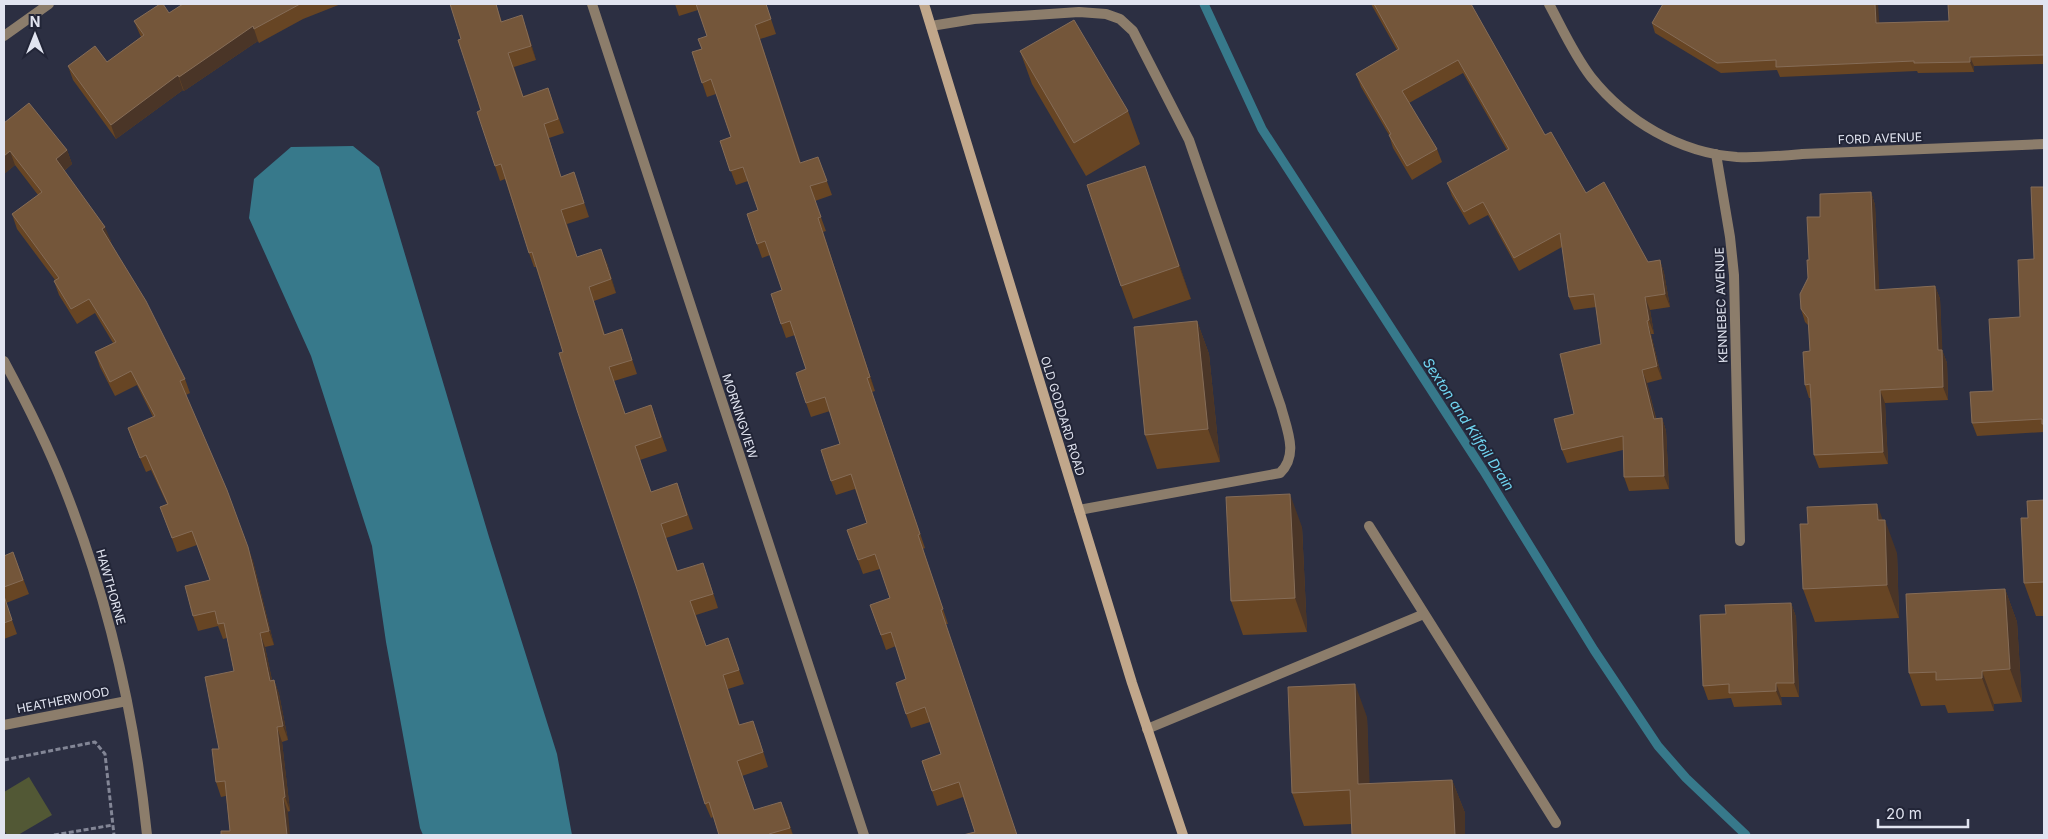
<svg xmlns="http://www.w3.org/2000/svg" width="2048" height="839" font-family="Inter,sans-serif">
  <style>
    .green { fill: #525835 }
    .water { fill: #37798b }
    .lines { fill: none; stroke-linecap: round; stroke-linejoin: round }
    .stream { stroke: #37798b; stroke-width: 9 }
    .path { stroke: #838696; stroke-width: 3; stroke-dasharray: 5 2.5; stroke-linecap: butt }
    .lane { stroke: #8c7d6b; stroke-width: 10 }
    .street { stroke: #8c7d6b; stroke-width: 10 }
    .secondary { stroke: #c1a78b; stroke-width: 10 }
    .wall { fill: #674524 }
    .shaded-wall { fill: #4a3527 }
    .building { fill: #74563a; stroke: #856c57 }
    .labels { text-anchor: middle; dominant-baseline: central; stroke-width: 4; stroke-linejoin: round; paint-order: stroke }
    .street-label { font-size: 12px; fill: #e1e4f0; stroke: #222537 }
    .water-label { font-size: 14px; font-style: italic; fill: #70d5f1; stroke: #222537 }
  </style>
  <rect width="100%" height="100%" fill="#2c2f42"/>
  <!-- green -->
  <path class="green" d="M 29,777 L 52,815 L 18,835 L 7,835 L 4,830 L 4,792 Z"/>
  <!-- water -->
  <path class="water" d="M 353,146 L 379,167 L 489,537 L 557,754 L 572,835 L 423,835 L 420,828 L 386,642 L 372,546 L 311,356 L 249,218 L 254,179 L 291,147 Z"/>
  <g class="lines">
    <!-- stream -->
    <path class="stream" d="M 1204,4 L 1262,129 L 1483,470 L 1594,650 L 1658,746 L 1686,778 L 1746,835"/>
    <!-- path -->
    <path class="path" d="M 4,760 L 95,742 L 105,754 L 114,835
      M 54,835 L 113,825"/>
    <!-- lane -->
    <path class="lane" d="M 931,26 L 974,19 L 1079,12 L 1106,14 L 1120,19 L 1133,31 L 1189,140 L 1281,407 C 1287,430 1299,455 1280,473 L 1079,510
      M 1369,526 L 1556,823
      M 1147,729 L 1424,614"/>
    <!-- street -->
    <path class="street" d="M 592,4 L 864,835
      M 1549,4 C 1562,28 1574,55 1591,77 C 1626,121 1680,153 1737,157 C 1759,158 1780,156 1802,154 L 2044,144
      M 4,36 L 49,4
      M 1716,154 L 1730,237 L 1734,275 L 1740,541
      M 4,361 C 26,402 47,443 64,487 C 108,598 135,716 147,835
      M 4,725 L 127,701"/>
    <!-- secondary -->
    <path class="secondary" d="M 924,4 L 1132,683 L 1183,835"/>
  </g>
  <!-- wall -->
  <path class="wall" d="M 183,4 L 341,4 L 303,19 L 259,43 L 258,41 L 184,91 L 183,90 L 116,139 L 73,80 L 68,66 L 107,62 L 141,37 L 134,21 L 169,13 Z
    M 450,4 L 496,4 L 502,22 L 527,30 L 536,60 L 514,67 L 523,96 L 548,88 L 564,133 L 549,138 L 561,177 L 579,187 L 589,217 L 567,224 L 577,257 L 607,263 L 616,293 L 594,301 L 605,335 L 622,329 L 637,374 L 614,381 L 625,414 L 651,405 L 667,451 L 640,460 L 651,492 L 677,483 L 693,529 L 666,538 L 678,571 L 708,577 L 718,608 L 696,615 L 706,646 L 728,638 L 744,684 L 728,689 L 740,725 L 758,735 L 768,767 L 742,776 L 754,810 L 787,816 L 793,835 L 719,835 L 713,817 L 711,818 L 705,804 L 536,267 L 534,267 L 529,253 L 505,179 L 500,181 L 495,166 L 461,39 Z
    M 675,4 L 766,4 L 776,34 L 760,39 L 801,163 L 818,157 L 832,195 L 815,201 L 826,231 L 823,232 L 875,391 L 872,392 L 925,548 L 923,549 L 948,624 L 946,624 L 975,832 L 963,797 L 937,806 L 922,761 L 941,754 L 930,722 L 911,728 L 906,714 L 906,679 L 896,646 L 886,650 L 870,605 L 890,598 L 880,569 L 863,574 L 847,530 L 867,523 L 855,489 L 836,495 L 831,481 L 840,444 L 830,411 L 811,417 L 806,403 L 806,369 L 795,335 L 786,338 L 781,324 L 782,290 L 770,255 L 762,258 L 757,244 L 758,210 L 748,181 L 736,185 L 720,141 L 731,137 L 716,94 L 707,97 L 692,52 L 702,49 L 707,36 L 698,10 L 679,16 Z
    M 1371,4 L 1471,4 L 1545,135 L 1586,193 L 1648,262 L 1660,260 L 1664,273 L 1670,307 L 1650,310 L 1654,334 L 1651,334 L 1662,379 L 1647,383 L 1656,418 L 1662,418 L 1666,431 L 1669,489 L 1629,491 L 1624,477 L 1623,450 L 1567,463 L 1562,450 L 1574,414 L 1601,344 L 1596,307 L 1574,310 L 1569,297 L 1562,247 L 1519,271 L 1488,215 L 1469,225 L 1452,196 L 1447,183 L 1507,150 L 1463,73 L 1409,103 L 1437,149 L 1442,162 L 1412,180 L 1393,148 L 1389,135 L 1361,87 L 1356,74 L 1397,50 Z
    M 2044,4 L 2044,64 L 1974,66 L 1974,72 L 1918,73 L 1917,71 L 1780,77 L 1777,70 L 1721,73 L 1655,33 L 1652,23 L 1879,23 L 1949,21 Z
    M 1020,51 L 1128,111 L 1140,144 L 1086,176 L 1032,84 Z
    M 4,123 L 67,150 L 72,164 L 64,171 L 111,241 L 110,241 L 185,379 L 190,393 L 186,395 L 253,561 L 274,645 L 265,647 L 272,680 L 274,680 L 279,694 L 288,740 L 282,742 L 290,811 L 230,831 L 226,796 L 221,797 L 216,782 L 219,749 L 234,671 L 227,638 L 223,639 L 218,626 L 198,631 L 193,616 L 210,580 L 197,545 L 177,552 L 160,507 L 167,504 L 151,470 L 146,472 L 133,442 L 128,428 L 153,417 L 137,385 L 115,396 L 100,367 L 95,352 L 113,343 L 95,313 L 77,324 L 59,295 L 54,281 L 55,280 L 17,229 L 12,214 L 38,195 L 15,165 L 4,174 Z
    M 2044,187 L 2044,432 L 1977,436 L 1972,423 L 1993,391 L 2020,317 L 2034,259 Z
    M 1871,192 L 1875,205 L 1879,290 L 1935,286 L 1940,299 L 1942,350 L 1947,363 L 1948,400 L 1885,403 L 1888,464 L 1819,468 L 1814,455 L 1811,398 L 1809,398 L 1805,385 L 1810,351 L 1809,326 L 1805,322 L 1801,309 L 1808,278 L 1809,260 L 1820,217 Z
    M 1157,199 L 1191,299 L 1133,319 L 1121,286 Z
    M 1197,321 L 1209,354 L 1220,462 L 1157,469 L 1145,435 Z
    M 2044,500 L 2044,616 L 2036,616 L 2024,583 L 2028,518 Z
    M 1302,527 L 1307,632 L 1243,635 L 1231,601 Z
    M 13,552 L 29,594 L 6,603 L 17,634 L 4,639 L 4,556 Z
    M 1897,553 L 1899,618 L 1815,622 L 1803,589 Z
    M 2005,589 L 2017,622 L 2022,702 L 1994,704 L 1994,711 L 1948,713 L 1945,705 L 1921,706 L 1909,673 Z
    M 1791,603 L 1796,617 L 1799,697 L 1781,697 L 1782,705 L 1734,707 L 1731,698 L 1708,700 L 1703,686 L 1726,614 Z
    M 1367,717 L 1369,784 L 1452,780 L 1465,813 L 1352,824 L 1304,826 L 1292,793 Z"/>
  <!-- shaded-wall -->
  <path class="shaded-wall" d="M 1875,4 L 1878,4 L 1880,33 L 1876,23 Z
    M 522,15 L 527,30 L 536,60 L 531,46 Z
    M 755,25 L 760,39 L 805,177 L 800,163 Z
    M 253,26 L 258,41 L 184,91 L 179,77 Z
    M 1970,57 L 1974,66 L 1974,72 L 1970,62 Z
    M 178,75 L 183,90 L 116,139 L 111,125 Z
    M 67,150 L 72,164 L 61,173 L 56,159 Z
    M 10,151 L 15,165 L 4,174 L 4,156 Z
    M 1145,166 L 1157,199 L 1191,299 L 1179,266 Z
    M 1871,192 L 1875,205 L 1880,303 L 1875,290 Z
    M 818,218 L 823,232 L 875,391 L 870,377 Z
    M 105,227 L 111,241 L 107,243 L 102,229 Z
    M 601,249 L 607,263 L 616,293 L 611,279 Z
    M 1660,260 L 1664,273 L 1670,307 L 1665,294 Z
    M 1935,286 L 1940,299 L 1943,363 L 1938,350 Z
    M 1645,297 L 1650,310 L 1654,334 L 1649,320 Z
    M 1197,321 L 1209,354 L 1220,462 L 1208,429 Z
    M 1647,321 L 1651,334 L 1662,379 L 1657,366 Z
    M 1942,350 L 1947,363 L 1948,400 L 1943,387 Z
    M 1642,370 L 1647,383 L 1659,432 L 1654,419 Z
    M 1880,390 L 1885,403 L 1888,464 L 1883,452 Z
    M 1662,418 L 1666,431 L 1669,489 L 1664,476 Z
    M 1290,494 L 1302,527 L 1307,632 L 1295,598 Z
    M 1877,504 L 1885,526 L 1885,520 L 1897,553 L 1899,618 L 1887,585 L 1878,520 Z
    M 248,547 L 253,561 L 274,645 L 269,631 Z
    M 2005,589 L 2017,622 L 2022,702 L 2010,669 Z
    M 1791,603 L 1796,617 L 1799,697 L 1794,683 Z
    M 260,633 L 265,647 L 275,695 L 270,681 Z
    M 1982,671 L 1994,704 L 1994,711 L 1982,678 Z
    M 723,675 L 728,689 L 744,739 L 739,725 Z
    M 274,680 L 279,694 L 288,740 L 283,726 Z
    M 1776,683 L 1781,697 L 1782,705 L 1776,691 Z
    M 1355,684 L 1367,717 L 1371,817 L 1358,784 Z
    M 277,727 L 282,742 L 290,811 L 285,797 Z
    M 1452,780 L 1465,813 L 1465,835 L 1455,835 Z
    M 283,798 L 288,812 L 290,835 L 287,835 Z
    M 781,802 L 787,816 L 793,835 L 790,828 Z"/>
  <!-- building -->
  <path class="building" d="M 160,4 L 163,4 L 169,13 L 183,4 L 300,4 L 254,29 L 253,26 L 179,77 L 178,75 L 111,125 L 68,66 L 95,46 L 107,62 L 144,35 L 134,21 Z
    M 450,4 L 496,4 L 501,22 L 522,15 L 531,46 L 508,53 L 523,97 L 548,88 L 558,119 L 544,124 L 561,177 L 574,172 L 584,203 L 561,210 L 577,257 L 601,249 L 611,279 L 589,287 L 604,335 L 622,329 L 632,360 L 609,367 L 625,414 L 651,405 L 661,437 L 635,446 L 651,492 L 677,483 L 687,515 L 661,524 L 677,571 L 703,563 L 713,594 L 690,601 L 706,646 L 728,638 L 739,670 L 723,675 L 739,725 L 753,721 L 763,752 L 737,761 L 754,810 L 781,802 L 790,828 L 769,834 L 770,835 L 719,835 L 709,802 L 705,804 L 637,589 L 577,410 L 559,353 L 563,352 L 532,252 L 529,253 L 501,164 L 495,166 L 477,112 L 481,110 L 458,40 L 461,39 Z
    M 696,4 L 766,4 L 771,19 L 755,25 L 800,163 L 818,157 L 827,181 L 810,186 L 821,217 L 818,218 L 870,377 L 867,378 L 920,534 L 918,535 L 943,609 L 941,610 L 1017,835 L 963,835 L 975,832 L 959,782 L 932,791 L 922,761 L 941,754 L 925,707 L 906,714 L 896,683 L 906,679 L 891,632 L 881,635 L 870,605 L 890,598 L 875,554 L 858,560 L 847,530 L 867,523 L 851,474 L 831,481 L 821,450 L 840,444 L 825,397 L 806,403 L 796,373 L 806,369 L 790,321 L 781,324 L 771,294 L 782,290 L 765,241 L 757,244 L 747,214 L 758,210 L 743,167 L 730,171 L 720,141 L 731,137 L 711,79 L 702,83 L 692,52 L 702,49 L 698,39 L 707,36 Z
    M 1374,4 L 1471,4 L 1545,135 L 1551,132 L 1586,193 L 1604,182 L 1648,262 L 1660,260 L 1665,294 L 1645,297 L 1649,320 L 1647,321 L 1657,366 L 1642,370 L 1654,419 L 1662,418 L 1664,476 L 1624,477 L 1623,436 L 1562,450 L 1554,419 L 1574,414 L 1560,354 L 1601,344 L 1594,294 L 1569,297 L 1560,233 L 1514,258 L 1483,202 L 1464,212 L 1447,183 L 1509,149 L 1458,60 L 1402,91 L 1437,149 L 1407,166 L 1389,135 L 1391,134 L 1356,74 L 1399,49 Z
    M 1663,4 L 1875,4 L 1876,23 L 1949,21 L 1948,4 L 2044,4 L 2044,55 L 1970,57 L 1970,62 L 1914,63 L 1914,61 L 1776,67 L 1776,60 L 1717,63 L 1652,23 Z
    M 1074,20 L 1128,111 L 1074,143 L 1020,51 Z
    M 29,103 L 67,150 L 56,159 L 105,227 L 102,229 L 146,301 L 185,379 L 180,381 L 227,490 L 248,547 L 269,631 L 260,633 L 270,681 L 274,680 L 283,726 L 277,727 L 285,797 L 283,798 L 287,835 L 221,835 L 221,831 L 230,831 L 225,781 L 216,782 L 212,749 L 219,749 L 205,677 L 234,671 L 224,623 L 218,624 L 215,611 L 193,616 L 185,586 L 210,580 L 192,531 L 172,538 L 160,507 L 168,504 L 146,455 L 140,458 L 128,428 L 155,416 L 131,371 L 110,382 L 95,352 L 116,342 L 89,299 L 71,309 L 54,281 L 59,278 L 12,214 L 42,192 L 10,151 L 4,156 L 4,123 Z
    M 1145,166 L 1179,266 L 1121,286 L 1087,185 Z
    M 2031,187 L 2044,187 L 2044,424 L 2042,424 L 2042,419 L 1972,423 L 1970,392 L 1993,391 L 1989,319 L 2020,317 L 2018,260 L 2034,259 Z
    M 1871,192 L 1875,290 L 1935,286 L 1938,350 L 1942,350 L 1943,387 L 1880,390 L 1883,452 L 1814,455 L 1810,384 L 1805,385 L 1803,352 L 1810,351 L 1808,318 L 1801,309 L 1800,294 L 1808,278 L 1807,260 L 1809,260 L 1807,217 L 1820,217 L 1820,194 Z
    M 1197,321 L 1208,429 L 1145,435 L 1134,327 Z
    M 1290,494 L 1295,598 L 1231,601 L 1226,497 Z
    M 2044,500 L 2044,582 L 2024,583 L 2021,518 L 2028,518 L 2027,501 Z
    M 1877,504 L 1878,520 L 1885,520 L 1887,585 L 1803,589 L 1800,524 L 1808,524 L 1807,507 Z
    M 13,552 L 23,580 L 4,587 L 4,556 Z
    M 2005,589 L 2010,669 L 1982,671 L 1982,678 L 1936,680 L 1936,672 L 1909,673 L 1906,594 Z
    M 4,596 L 12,620 L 4,623 Z
    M 1791,603 L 1794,683 L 1776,683 L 1776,691 L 1729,693 L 1729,684 L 1703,686 L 1700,615 L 1726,614 L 1725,605 Z
    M 1355,684 L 1358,784 L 1452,780 L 1455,835 L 1352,835 L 1350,790 L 1292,793 L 1288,687 Z"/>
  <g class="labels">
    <!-- street labels -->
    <g class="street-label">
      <text transform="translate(1880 138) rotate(-2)">FORD AVENUE</text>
      <text transform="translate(1721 305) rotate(-92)">KENNEBEC AVENUE</text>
      <text transform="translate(740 416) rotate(72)">MORNINGVIEW</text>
      <text transform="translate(1063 416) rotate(73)">OLD GODDARD ROAD</text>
      <text transform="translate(111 587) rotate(74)">HAWTHORNE</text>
      <text transform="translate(63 700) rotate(-11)">HEATHERWOOD</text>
    </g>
    <!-- water labels -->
    <g class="water-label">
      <text transform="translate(1469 424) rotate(57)">Sexton and Kilfoil Drain</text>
    </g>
  </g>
  <!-- border -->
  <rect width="2048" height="839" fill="none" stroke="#e1e4f0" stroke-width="10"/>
  <!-- north arrow -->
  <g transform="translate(35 35)" stroke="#222537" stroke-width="4" paint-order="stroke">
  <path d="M0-4L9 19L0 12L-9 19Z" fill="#e1e4f0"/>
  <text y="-8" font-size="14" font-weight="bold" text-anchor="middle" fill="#e1e4f0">N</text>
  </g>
  <!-- scale -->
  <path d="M1878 819v8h90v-8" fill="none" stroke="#e1e4f0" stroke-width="2.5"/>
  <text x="1886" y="819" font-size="15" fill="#e1e4f0" stroke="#222537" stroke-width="4" paint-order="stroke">20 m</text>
</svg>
